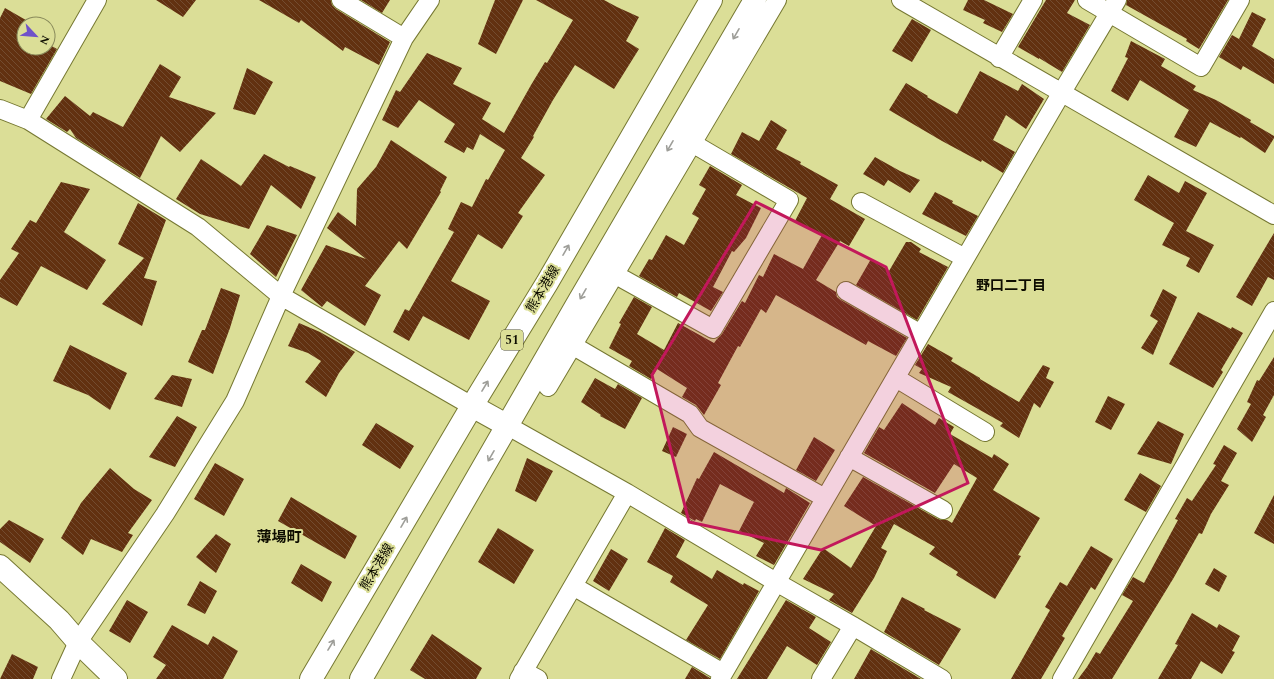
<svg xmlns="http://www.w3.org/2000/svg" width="1274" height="679" font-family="Spectral,'Noto Sans JP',serif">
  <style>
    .building { fill: url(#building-back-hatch) }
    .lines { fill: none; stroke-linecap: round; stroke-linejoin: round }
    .street-casing { stroke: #767832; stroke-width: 20 }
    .secondary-casing { stroke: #767832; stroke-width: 24 }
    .primary-casing { stroke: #767832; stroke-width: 24 }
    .street { stroke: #fff; stroke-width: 18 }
    .secondary { stroke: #fff; stroke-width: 22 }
    .primary { stroke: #fff; stroke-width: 22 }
    .oneway { stroke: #9e9e99 }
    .marked { fill: #c2185b; fill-opacity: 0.2; stroke: #c2185b; stroke-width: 3; stroke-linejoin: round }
    .labels { text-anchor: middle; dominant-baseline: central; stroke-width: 4; stroke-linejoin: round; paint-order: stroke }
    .shield { fill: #dbde97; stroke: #4b4b2d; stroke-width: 1 }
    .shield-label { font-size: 12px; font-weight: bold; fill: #0d0c00 }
    .street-label { font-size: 13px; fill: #0d0c00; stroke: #dbde97 }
    .neighbourhood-label { font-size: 14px; font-weight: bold; fill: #0d0c00; stroke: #dbde97 }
    .quarter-label { font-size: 15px; font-weight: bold; fill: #0d0c00; stroke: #dbde97 }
  </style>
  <defs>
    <pattern id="building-back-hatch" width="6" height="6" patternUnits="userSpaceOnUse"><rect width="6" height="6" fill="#623110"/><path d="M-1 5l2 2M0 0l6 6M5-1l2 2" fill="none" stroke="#734c30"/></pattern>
  </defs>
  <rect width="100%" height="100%" fill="#dbde97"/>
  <!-- building -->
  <path class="building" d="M 156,0 L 196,0 L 183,17 Z
    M 259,0 L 331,0 L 332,5 L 336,9 L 390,42 L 379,65 L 345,47 L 343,51 L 301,20 L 299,23 Z
    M 361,0 L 390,0 L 382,13 Z
    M 495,0 L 523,0 L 496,54 L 478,44 Z
    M 536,0 L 604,0 L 617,7 L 639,17 L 626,41 L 639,49 L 614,89 L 575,65 L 553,100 L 533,136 L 534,137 L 521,158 L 545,175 L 518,213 L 523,216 L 502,249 L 478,234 L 451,281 L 490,301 L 469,340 L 423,316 L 409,341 L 393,332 L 405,309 L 409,311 L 454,232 L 448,229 L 461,202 L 472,207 L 486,179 L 488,180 L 505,150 L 480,134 L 473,150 L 467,147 L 464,153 L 444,142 L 455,124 L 419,100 L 398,128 L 382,120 L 396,90 L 400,92 L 427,53 L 462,68 L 453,84 L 491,103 L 482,119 L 504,133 L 531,85 L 545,62 L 547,63 L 573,20 Z
    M 968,0 L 984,0 L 1013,14 L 1002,32 L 983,23 L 985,20 L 963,10 Z
    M 1046,0 L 1075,0 L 1067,13 L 1090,25 L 1062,72 L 1039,58 L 1039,59 L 1018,47 Z
    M 1127,0 L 1228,0 L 1199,49 L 1186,41 L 1187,39 L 1126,5 Z
    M 5,8 L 31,23 L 24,24 L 24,48 L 48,48 L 48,44 L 57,49 L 31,94 L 0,81 L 0,18 Z
    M 1252,12 L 1266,19 L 1252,46 L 1274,59 L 1274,84 L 1243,66 L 1241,70 L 1219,57 L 1232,35 L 1239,39 Z
    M 912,19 L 931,30 L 912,62 L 892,51 Z
    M 1131,41 L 1165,59 L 1161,66 L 1196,86 L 1193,90 L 1216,100 L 1251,120 L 1250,122 L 1274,136 L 1274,138 L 1265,153 L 1241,137 L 1240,138 L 1210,122 L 1196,147 L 1174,137 L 1189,110 L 1140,80 L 1128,101 L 1111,91 L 1128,58 L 1125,57 Z
    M 160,64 L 181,77 L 169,97 L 216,113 L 180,152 L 161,136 L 140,178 L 76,138 L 70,129 L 67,132 L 46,119 L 65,96 L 90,116 L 93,112 L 123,127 Z
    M 247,68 L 273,82 L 255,115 L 233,109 Z
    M 980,71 L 1018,91 L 1022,84 L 1044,99 L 1026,129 L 1006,115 L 993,140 L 1015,152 L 1003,173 L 982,160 L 981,162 L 942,141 L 889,110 L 906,83 L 928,96 L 927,97 L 957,114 Z
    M 771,120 L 787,130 L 776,149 L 801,162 L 800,164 L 838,185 L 830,199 L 865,219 L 849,246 L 840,241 L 816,280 L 836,292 L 837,297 L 841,300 L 907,338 L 896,356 L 868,341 L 866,345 L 776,295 L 766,313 L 761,309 L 740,347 L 738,346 L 718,383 L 721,385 L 704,415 L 696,405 L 682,397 L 687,388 L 657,369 L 651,379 L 629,366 L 632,361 L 609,348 L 621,324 L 619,323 L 634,297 L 652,307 L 637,334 L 664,350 L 678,323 L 714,343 L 717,339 L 722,334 L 742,301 L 745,303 L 759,275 L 763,277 L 774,254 L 803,269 L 822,235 L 795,221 L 807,198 L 731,154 L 742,132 L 759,141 Z
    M 391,140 L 447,177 L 440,191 L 441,192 L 407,249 L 399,241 L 365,286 L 381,295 L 365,326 L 327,301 L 322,307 L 301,290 L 326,245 L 366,259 L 327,228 L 338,212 L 356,226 L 357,189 L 376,167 Z
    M 264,154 L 289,167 L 290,166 L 316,177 L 301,209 L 271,185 L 249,229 L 200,214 L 176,199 L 201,159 L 241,186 Z
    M 875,157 L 900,171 L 920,180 L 910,193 L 888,180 L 884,186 L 863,174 Z
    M 710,166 L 742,185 L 736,195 L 761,208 L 746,238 L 734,252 L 732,251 L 713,287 L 723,292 L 711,311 L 679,293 L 677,297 L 639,276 L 649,259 L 652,260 L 666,235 L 684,245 L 699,218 L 692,214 L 706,189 L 699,185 Z
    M 1148,175 L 1179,193 L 1185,181 L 1207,193 L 1186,231 L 1214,245 L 1199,273 L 1186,266 L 1190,258 L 1162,245 L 1174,223 L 1134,200 Z
    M 61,182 L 90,189 L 64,232 L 106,260 L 87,290 L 41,266 L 17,306 L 0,297 L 0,280 L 19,253 L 11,249 L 30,220 L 36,223 Z
    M 935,192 L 953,201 L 952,203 L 978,216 L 966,236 L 922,214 Z
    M 138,203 L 166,220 L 144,278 L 157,281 L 142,326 L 102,304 L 144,258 L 118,244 Z
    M 267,225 L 297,235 L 276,277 L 250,254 Z
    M 1274,233 L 1274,280 L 1268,277 L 1252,306 L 1236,297 Z
    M 906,242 L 911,242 L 921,249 L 919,252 L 948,267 L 917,320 L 856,285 L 871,259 L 889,271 Z
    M 221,288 L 240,295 L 230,328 L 213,374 L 188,362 L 202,330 L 205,330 Z
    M 1163,289 L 1177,297 L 1153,355 L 1141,348 L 1158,321 L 1150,316 Z
    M 1198,312 L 1231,329 L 1232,327 L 1243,333 L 1221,370 L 1223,372 L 1213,388 L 1169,364 Z
    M 299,323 L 320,332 L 355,352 L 339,373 L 326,397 L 305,382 L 321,361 L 308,353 L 288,346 Z
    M 928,344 L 953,358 L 951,361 L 980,378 L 980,379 L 1019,402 L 1043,365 L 1050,368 L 1046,378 L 1054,382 L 1040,408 L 1034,403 L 1019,438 L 1000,426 L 1003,423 L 948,392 L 951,387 L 919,373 L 922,369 L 915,365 Z
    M 70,345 L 127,373 L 110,410 L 88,395 L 53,381 Z
    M 1274,357 L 1274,395 L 1263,415 L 1266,417 L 1252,442 L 1237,429 L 1251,404 L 1247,402 L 1257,380 L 1259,381 Z
    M 172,375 L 192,379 L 182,407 L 154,399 Z
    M 595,378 L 615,389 L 618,384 L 642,398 L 625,429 L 600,416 L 601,415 L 581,402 Z
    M 1108,396 L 1125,404 L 1111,430 L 1095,422 Z
    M 902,403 L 935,425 L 939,418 L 954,427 L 950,434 L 992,458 L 994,454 L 1009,464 L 993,490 L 1040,518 L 1018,555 L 1021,556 L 995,599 L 956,575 L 958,572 L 929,554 L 935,547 L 894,524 L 881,548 L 887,551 L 874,578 L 852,613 L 829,600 L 834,594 L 803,579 L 823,548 L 851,568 L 876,526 L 844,506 L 863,477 L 938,519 L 943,520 L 947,520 L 952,523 L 977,478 L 954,464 L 935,493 L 864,453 L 879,427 L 884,430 Z
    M 177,416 L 197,427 L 175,467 L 149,457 Z
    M 1158,421 L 1184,434 L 1171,464 L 1137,454 Z
    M 376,423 L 414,446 L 400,469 L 362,445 Z
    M 673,427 L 687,434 L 676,457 L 662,451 Z
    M 814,437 L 835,450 L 816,481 L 796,470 Z
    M 1224,445 L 1237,453 L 1221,481 L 1229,485 L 1211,514 L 1202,534 L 1199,533 L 1173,579 L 1112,679 L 1078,679 L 1087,667 L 1096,652 L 1100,654 L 1133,601 L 1122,595 L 1133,577 L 1144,583 L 1178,520 L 1175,519 L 1187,498 L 1192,501 L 1216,465 L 1213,464 Z
    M 714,452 L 784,493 L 786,488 L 810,503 L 774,565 L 756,556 L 764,543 L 739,531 L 754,502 L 720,484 L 702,522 L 696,519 L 695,521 L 681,513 L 697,478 L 699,479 Z
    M 527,458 L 553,471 L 536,502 L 515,491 Z
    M 215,463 L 244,479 L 224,516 L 194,499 Z
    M 110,468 L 134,489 L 152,500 L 128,533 L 133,535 L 122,552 L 91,539 L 83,555 L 61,538 L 81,503 Z
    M 1140,473 L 1161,486 L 1146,512 L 1124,500 Z
    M 1274,495 L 1274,544 L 1254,533 Z
    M 291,497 L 357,536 L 345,559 L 278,521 Z
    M 9,520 L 44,539 L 30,563 L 0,542 L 0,529 Z
    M 498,528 L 534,550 L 514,584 L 478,562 Z
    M 665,528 L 685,540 L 676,557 L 712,579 L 717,570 L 743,585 L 744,583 L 759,591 L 720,659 L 686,640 L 708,605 L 670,582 L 673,576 L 647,562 Z
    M 216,534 L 231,544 L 216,573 L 196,557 Z
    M 1091,546 L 1113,559 L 1095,590 L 1091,587 L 1062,636 L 1065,638 L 1041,679 L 1011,679 L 1050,610 L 1045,607 L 1060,582 L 1067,586 Z
    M 611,549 L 628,559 L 609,591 L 593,581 Z
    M 301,564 L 332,582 L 322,602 L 291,583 Z
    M 1214,568 L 1227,576 L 1219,592 L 1205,584 Z
    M 200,581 L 217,591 L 205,614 L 187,605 Z
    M 902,597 L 925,609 L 924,610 L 961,629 L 939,665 L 884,632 Z
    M 127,600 L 148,612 L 130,643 L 109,631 Z
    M 786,600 L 816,617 L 809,628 L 831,642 L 817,665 L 787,646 L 767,679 L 737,679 Z
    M 1192,613 L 1217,628 L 1219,624 L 1240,636 L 1232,651 L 1235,652 L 1222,674 L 1201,661 L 1191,679 L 1158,679 L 1178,645 L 1175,644 Z
    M 172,625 L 208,645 L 213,636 L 238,651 L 223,679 L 156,679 L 166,665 L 153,657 Z
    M 432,634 L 482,668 L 476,679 L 425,679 L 410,670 Z
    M 871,649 L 874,651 L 921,679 L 854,679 Z
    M 12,654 L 38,667 L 33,679 L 0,679 Z
    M 692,667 L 710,678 L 710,679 L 685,679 Z"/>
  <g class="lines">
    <defs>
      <path id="street" d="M 341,0 L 404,38
        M 901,0 L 1274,215
        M 1087,0 L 1201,67 L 1240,0
        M 999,58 L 1033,0
        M 0,109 L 28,120 L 198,227 L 281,296 L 472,406
        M 28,120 L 97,0
        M 861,202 L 965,258
        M 614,274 L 713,329 L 789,200 L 692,143
        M 846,291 L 921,334
        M 572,345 L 690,414 L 700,428 L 825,498
        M 896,378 L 985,432
        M 548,387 L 777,0
        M 508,426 L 627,493 L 776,582 L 853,626 L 942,679
        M 849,457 L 943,510
        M 573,586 L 723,673
        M 523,671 L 538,679
        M 61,679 L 78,642 L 165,514 L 235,401 L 281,296 L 404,38 L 430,0
        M 519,679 L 627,493
        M 720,679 L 1062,92 L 1117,0
        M 821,679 L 853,626
        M 1062,679 L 1274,311"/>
      <path id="secondary" d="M 472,406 L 508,426
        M 0,566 L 59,620 L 78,642 L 116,679"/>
      <path id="primary" d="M 311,679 L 472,406 L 547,283 L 711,0
        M 361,679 L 579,301 L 755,0"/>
    </defs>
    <!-- street casing -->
    <use href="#street" class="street-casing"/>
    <!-- secondary casing -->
    <use href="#secondary" class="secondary-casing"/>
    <!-- primary casing -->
    <use href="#primary" class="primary-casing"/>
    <!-- street -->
    <use href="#street" class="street"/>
    <!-- secondary -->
    <use href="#secondary" class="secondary"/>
    <!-- primary -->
    <use href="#primary" class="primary"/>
  </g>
  <!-- one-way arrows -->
  <defs><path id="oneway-shaft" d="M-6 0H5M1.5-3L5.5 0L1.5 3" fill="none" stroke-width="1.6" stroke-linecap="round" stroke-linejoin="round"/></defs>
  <g class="oneway">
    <use href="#oneway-shaft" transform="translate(736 34) rotate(120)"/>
    <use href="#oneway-shaft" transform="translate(670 146) rotate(120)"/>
    <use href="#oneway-shaft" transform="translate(566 250) rotate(-60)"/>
    <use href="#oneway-shaft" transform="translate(583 294) rotate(120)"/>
    <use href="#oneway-shaft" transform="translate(485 386) rotate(-59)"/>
    <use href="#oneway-shaft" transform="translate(491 456) rotate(120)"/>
    <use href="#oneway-shaft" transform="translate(404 522) rotate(-60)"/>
    <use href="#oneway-shaft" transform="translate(331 645) rotate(-59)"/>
  </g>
  <!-- marked area -->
  <path class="marked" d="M 756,202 L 886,267 L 968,483 L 821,550 L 689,522 L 652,375 Z"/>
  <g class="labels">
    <!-- shield labels -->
    <rect class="shield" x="501" y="330" width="22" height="20" rx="3"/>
    <g class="shield-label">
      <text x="512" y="340">51</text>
    </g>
    <!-- street labels -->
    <g class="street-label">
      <text transform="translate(543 289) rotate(-59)">熊本港線</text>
      <text transform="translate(377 567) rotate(-59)">熊本港線</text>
    </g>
    <!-- neighbourhood labels -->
    <g class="neighbourhood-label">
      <text x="1011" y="285">野口二丁目</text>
    </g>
    <!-- quarter labels -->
    <g class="quarter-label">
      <text x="279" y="537">薄場町</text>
    </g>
  </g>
  <!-- north arrow -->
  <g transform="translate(36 36) rotate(116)"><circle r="19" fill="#dbde97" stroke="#898a5b"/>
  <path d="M0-3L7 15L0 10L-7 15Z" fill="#6f51ca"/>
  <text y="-6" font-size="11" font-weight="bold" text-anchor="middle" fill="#0d0c00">N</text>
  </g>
</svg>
